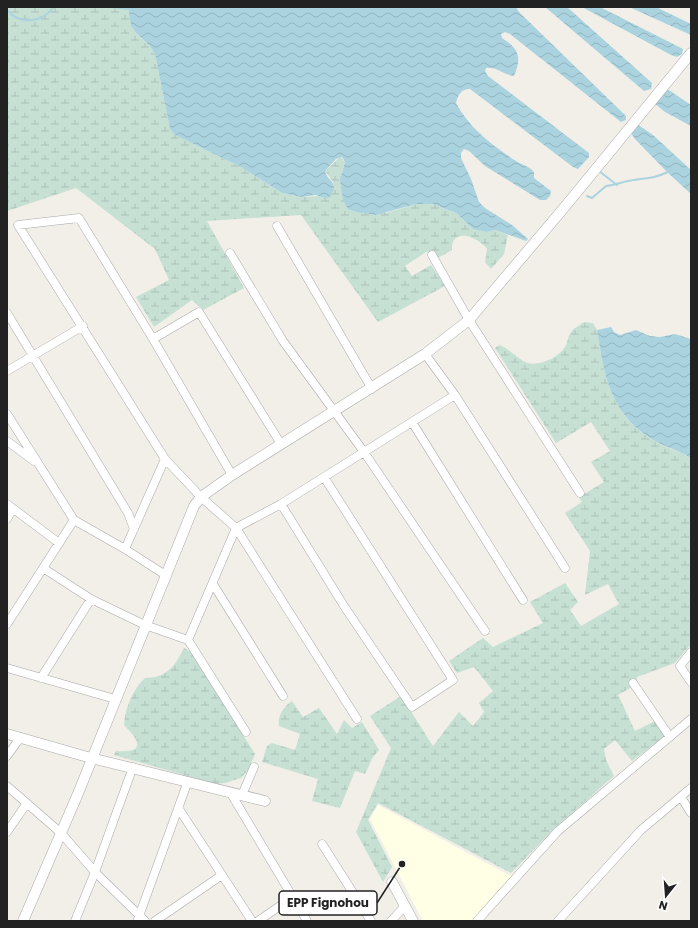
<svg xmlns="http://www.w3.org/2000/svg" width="698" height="928" font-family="Poppins,sans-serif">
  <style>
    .education { fill: #ffffe5 }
    .wetland { fill: url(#wetland-marsh) }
    .water { fill: url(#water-waves) }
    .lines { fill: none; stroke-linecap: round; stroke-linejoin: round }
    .stream { stroke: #aad3df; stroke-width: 2 }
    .minor-casing { stroke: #a9a9a9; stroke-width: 9 }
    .tertiary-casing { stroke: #a9a9a9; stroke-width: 11 }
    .minor { stroke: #fff; stroke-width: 8 }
    .tertiary { stroke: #fff; stroke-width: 10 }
    .leader { fill: none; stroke: #222; stroke-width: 1.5 }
    .callout-dot { fill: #222; stroke: #fff; stroke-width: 1.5 }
    .callout { fill: #fff; stroke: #222; stroke-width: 1.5 }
    .callout-label { font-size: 12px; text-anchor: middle; font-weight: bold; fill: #222 }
  </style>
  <defs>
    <pattern id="wetland-marsh" width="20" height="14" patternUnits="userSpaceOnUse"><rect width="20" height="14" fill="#c6e0d4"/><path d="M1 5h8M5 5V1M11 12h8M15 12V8" fill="none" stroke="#aac0b6"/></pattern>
    <pattern id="water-waves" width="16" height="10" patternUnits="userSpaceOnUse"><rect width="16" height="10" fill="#aad3df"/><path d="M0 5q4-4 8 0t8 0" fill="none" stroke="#92b5bf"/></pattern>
  </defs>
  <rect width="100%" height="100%" fill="#f2efe9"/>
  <!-- education -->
  <path class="education" d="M 378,805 L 513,877 L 472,921 L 423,921 L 370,819 Z"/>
  <!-- wetland -->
  <path class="wetland" d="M 7,7 L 129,7 C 128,36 143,34 155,54 L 170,129 L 175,135 L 241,167 L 282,193 L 301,197 L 320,196 L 334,186 L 333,182 L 325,171 L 340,157 L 345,162 L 341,174 L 386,213 L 416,204 L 433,204 L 456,213 L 473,229 L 486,232 L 495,230 L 508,235 L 504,254 L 491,269 L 485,262 L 487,249 C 483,242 464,231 456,238 C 452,241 452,246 452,250 L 438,258 L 434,253 L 426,252 L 405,266 L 412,276 L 431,265 L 445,286 L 378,322 L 301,215 L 207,221 L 244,288 L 203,310 L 192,300 L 154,327 L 136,297 L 169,280 L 155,249 L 76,188 L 7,211 Z
    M 584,322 L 593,323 L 597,330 C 604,374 609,413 650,438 C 662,446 678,451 691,458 L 691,644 L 675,663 L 637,677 L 637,684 L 618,695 L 635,731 L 655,721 L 665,736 L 632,761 L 615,740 L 604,749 L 606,760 L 614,776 L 556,827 L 511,873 L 378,803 L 368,820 L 392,867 L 383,882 L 356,832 L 391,748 L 370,716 L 401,696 L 433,746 L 459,712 L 473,726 L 484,712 L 479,703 L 493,691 L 474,667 L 457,673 L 449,661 L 483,638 L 493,647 L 543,623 L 530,602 L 565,583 L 578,602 L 570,610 L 581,626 L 619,604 L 608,584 L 585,595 L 590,551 L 565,513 L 582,502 L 579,497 L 604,482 L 591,462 L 610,451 L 591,422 L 556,443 L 495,348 L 499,345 C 510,349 516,357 525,362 C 537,368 561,357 566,345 C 568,340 568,336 572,331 C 575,327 580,325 584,322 Z
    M 184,648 L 191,652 L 255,754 L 248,770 L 241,778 L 225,783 L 216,784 L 114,755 L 116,751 C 146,753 140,741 124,725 C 125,708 133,689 145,678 C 167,678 175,666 184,648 Z
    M 292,701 L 303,717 L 319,708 L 337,734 L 344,720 L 352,728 L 362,722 L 379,750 L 373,757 L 365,774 L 355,771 L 340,808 L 312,801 L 318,779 L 262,762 L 267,746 L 272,743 L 295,750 L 300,734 L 279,726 C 277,716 284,706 292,701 Z"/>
  <!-- water -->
  <path class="water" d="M 129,7 L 516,7 L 519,12 L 626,116 L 626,120 L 621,122 L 510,34 L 505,32 L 501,34 L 502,38 C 519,49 522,57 514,76 C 504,75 496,66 486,68 L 485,71 L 488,76 L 589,153 L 589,157 L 578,169 L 573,167 L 470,89 C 461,89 458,95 456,103 C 469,128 493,146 516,161 C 522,165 529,166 534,172 L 534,178 L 551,191 L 550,196 L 546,200 L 540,200 L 485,166 L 469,151 L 464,149 L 461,153 L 461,158 L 471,179 L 479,202 L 485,208 L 512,225 L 528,239 L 526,241 L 495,230 L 486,232 L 473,229 L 456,213 L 433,204 L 416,204 L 376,215 L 357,212 L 348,209 L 343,200 L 340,179 L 345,162 L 342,157 L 336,159 L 325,171 C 328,183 340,181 330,197 L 326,198 L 315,195 L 301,197 L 282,193 L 241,167 L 175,135 L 170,129 L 155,54 C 143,33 128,37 129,7 Z
    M 545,7 L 567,7 L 652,83 L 651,89 L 644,91 Z
    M 582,7 L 600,7 L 683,49 L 682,54 L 677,57 L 671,55 Z
    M 629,7 L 656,7 L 691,24 L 691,35 Z
    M 666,88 L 691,105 L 691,126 L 665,112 L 654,103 Z
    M 637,124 L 653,135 L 691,170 L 691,194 L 667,172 L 635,139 L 631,133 Z
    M 611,327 L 614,332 L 620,335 L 636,330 L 650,336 L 660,337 L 675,334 L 691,339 L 691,458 C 678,450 662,446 650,438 C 609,412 604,374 597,330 Z"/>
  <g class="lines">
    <!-- stream -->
    <path class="stream" d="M 111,7 L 129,9
      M 7,10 C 21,26 42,22 54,7
      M 599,171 L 617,185
      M 587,196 L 592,198 L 606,186 C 616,185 624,181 634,180 C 648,178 655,178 668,172"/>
    <defs>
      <path id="minor" d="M 277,226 L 372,389
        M 230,253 L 283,341 L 364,452 L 485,631
        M 432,255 L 469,320 L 580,493
        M 7,313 L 128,513 L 134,529
        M 153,339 L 199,312 L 281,444
        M 425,354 L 455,395 L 565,568
        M 7,371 L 83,326
        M 7,414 L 74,520 L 125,549 L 167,576
        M 412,422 L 523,600
        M 7,441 L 34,461
        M 232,475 L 153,339 L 79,218 L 18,225 L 165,459 L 201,497 L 236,528 L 357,719
        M 7,504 L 59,543
        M 281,504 L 344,606 L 412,707 L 453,680 L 324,477
        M 7,519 L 13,509
        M 125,549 L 165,459
        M 43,568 L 91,599 L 145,625 L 188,640 L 246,732
        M 213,584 L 283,696
        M 7,624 L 74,520
        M 188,640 L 236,528 L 281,504 L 455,395
        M 691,652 L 680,666 L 691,682
        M 7,668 L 115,699
        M 41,678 L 91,599
        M 633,683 L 670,737
        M 7,756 L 20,738
        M 7,786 L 61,833 L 95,872 L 145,921
        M 230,792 L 307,921
        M 242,795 L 254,767
        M 681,797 L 691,813
        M 179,809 L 252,921
        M 7,832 L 27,803
        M 322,844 L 371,921
        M 138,919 L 188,781
        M 75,921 L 95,872 L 133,767
        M 155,921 L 222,875
        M 258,921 L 293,897
        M 391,921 L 405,906
        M 477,921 L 558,831 L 691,719
        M 558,921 L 641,830 L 691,788"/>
      <path id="tertiary" d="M 7,734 L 91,758 L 265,801
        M 392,882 L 413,921
        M 23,921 L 77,796 L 194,506 L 201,497 L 232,475 L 425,354 L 469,320 L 563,209 L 691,53"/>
    </defs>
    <!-- minor casing -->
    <use href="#minor" class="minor-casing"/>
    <!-- tertiary casing -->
    <use href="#tertiary" class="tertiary-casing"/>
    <!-- minor -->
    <use href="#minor" class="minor"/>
    <!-- tertiary -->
    <use href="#tertiary" class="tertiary"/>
  </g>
  <!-- callouts -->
  <path class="leader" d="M402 864L377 903"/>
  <circle class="callout-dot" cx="402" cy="864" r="4"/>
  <rect class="callout" x="279" y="891" width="98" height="24" rx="4"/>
  <g class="callout-label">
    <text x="328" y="907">EPP Fignohou</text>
  </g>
  <!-- border -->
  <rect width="698" height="928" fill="none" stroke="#222222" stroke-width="16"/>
  <!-- north arrow -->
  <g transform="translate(666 896) rotate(197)" stroke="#ffffff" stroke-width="3" paint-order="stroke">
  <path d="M0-3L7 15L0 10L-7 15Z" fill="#222222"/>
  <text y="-6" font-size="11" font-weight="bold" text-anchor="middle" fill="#222222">N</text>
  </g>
</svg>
